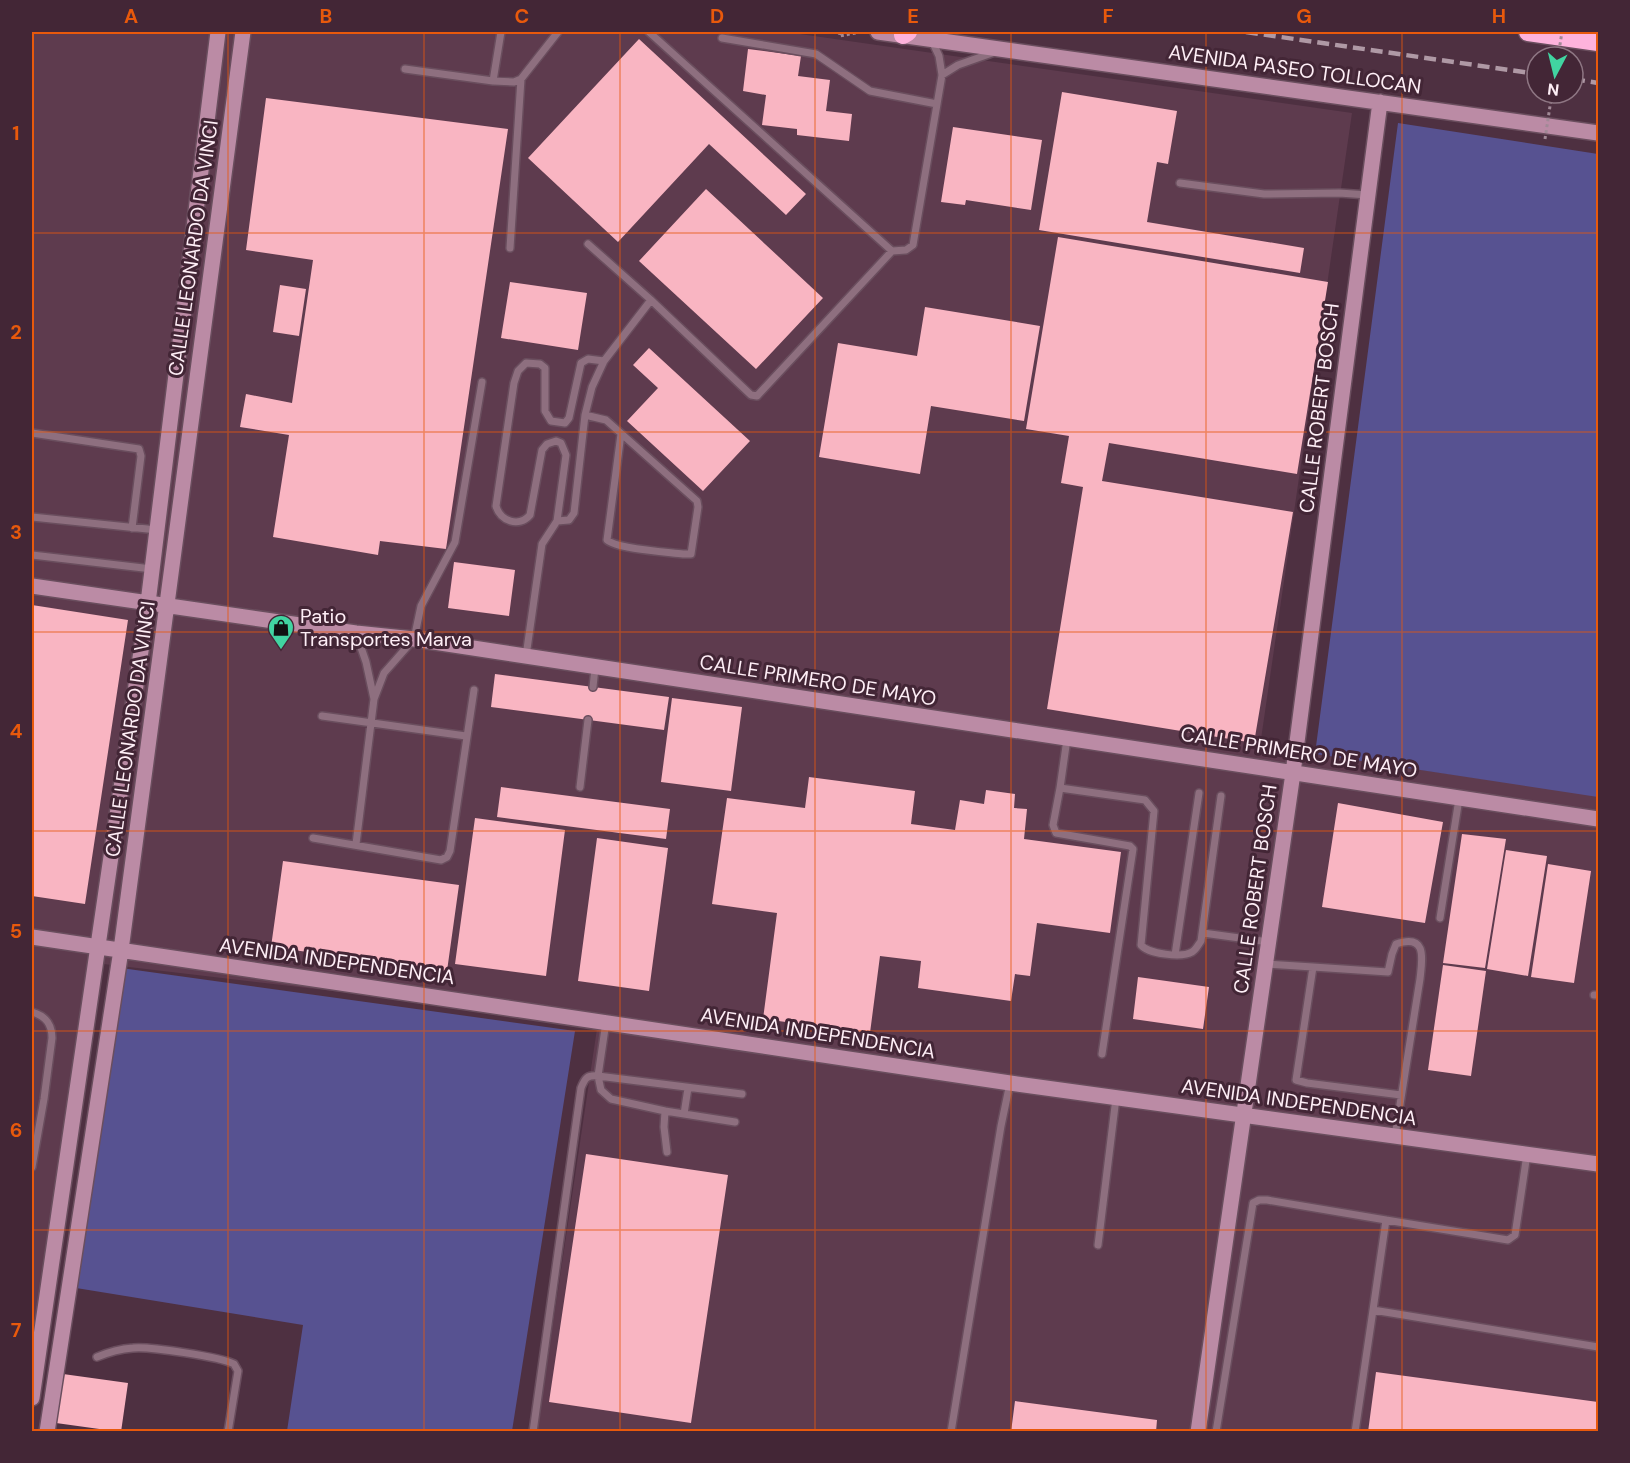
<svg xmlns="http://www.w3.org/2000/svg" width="1630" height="1463" font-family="'DM Sans',sans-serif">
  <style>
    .built { fill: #5e3b4e }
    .green { fill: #575291 }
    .building { fill: #f9b5c2 }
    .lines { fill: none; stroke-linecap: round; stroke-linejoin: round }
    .lane-casing { stroke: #6a4e5e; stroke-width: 10 }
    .secondary-casing { stroke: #6a4e5e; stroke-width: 18 }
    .highway-casing { stroke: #6a4e5e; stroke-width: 21 }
    .path { stroke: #a18996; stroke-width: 3; stroke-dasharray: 3 3; stroke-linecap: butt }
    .lane { stroke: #8e6f7f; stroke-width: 7 }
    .secondary { stroke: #bb8ba5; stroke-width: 15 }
    .highway { stroke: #feb3dc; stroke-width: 18 }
    .rail { stroke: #af99a5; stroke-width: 4.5; stroke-dasharray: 12 6; stroke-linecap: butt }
    .path-bridge { stroke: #a18996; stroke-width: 3; stroke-dasharray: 3 3; stroke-linecap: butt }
    .grid { fill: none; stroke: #e8590c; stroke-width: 1.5; stroke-opacity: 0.55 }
    .labels { text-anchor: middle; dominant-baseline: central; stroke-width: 6; stroke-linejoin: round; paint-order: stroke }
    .street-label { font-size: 20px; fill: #feeef6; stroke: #432636 }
    .poi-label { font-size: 20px; fill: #feeef6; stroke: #432636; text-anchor: start }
    .neatline { fill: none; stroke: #e8590c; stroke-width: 2 }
    .grid-label { font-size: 20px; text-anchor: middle; font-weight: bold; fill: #e8590c }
  </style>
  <rect width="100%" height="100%" fill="#4e3041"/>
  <!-- built -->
  <path class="built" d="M 32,32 L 786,32 L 1352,113 L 1260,746 L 1598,796 L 1598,1431 L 537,1431 L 598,1022 L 95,963 L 32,1387 Z"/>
  <!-- green -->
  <path class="green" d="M 1398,123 L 1598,154 L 1598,797 L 1315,754 Z
    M 121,968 L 575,1031 L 512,1431 L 287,1431 L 303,1325 L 70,1287 Z"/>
  <!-- building -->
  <path class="building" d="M 639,39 L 806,194 L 786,215 L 709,144 L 618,242 L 528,158 Z
    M 748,49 L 801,56 L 798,76 L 830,80 L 826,111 L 852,114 L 849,141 L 797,135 L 797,129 L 762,125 L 766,95 L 743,91 Z
    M 1062,92 L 1177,111 L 1168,164 L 1157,162 L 1147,222 L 1304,248 L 1300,273 L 1039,230 Z
    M 266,98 L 508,129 L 446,549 L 380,541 L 378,555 L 273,537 L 289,435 L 240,427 L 246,394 L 292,403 L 313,260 L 246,250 Z
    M 953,127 L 1042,140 L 1031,210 L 966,200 L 965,205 L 941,202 Z
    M 706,189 L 823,298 L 756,369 L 639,261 Z
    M 1058,237 L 1328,282 L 1297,474 L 1109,443 L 1102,481 L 1293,512 L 1254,743 L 1047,709 L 1083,487 L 1061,483 L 1069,436 L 1026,429 Z
    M 510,282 L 587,293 L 578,350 L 501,338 Z
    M 280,285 L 306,289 L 299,336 L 273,332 Z
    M 925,307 L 1040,326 L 1024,421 L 931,406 L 920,474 L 819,457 L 838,343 L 917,356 Z
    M 649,348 L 750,441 L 703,491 L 627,421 L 658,388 L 633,365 Z
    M 454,562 L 515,570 L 509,616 L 448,608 Z
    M 32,605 L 128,620 L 85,904 L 32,896 Z
    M 495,674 L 669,697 L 664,730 L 491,707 Z
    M 672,698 L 742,707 L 731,791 L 661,782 Z
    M 809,777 L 915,791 L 911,824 L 955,830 L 960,800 L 984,804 L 986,790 L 1015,794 L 1014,808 L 1027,809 L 1024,839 L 1121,852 L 1110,933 L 1037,923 L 1030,976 L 1015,974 L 1011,1001 L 918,988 L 921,961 L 880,956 L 870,1033 L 763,1019 L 777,913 L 712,904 L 727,798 L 805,808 Z
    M 501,787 L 670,809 L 666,839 L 497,817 Z
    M 1338,803 L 1443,822 L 1425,923 L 1322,907 Z
    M 475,818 L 565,830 L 546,976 L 455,964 Z
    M 1462,834 L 1506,839 L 1485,968 L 1443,963 Z
    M 597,838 L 668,848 L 649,991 L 578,981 Z
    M 1506,850 L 1547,856 L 1528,976 L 1487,969 Z
    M 283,861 L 459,885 L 447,971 L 271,947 Z
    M 1548,864 L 1591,871 L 1574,983 L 1531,977 Z
    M 1443,965 L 1486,971 L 1471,1076 L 1428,1070 Z
    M 1138,977 L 1209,987 L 1203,1029 L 1133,1019 Z
    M 586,1154 L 728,1175 L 691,1423 L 549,1402 Z
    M 1376,1372 L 1598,1402 L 1598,1432 L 1368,1432 Z
    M 63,1374 L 128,1383 L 121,1432 L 56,1423 Z
    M 1015,1401 L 1157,1420 L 1156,1432 L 1011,1432 Z"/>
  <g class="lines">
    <defs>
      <path id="lane" d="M 649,32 L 892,251
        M 722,38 L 816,54 L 870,91 L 937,104
        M 405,69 L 493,81 L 501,32
        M 942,75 L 958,65 L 992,53
        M 493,81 L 514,82 L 521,79 L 558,32
        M 1180,183 L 1264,194 L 1339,193 L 1368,195
        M 588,244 L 651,300 L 751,395 L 757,396 L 892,251 L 906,250 L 913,245 L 942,75 L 939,56 L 932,41
        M 510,248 L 521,79
        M 604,361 L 588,359 L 581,363 L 569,418 L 565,423 L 551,421 L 545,411 L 545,368 L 540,364 L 526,363 L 518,371 L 514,383 L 496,506 C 500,521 519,528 530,515 L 542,450 L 547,444 L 556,441 L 561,443 L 566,455 L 557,521 L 569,520 L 574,513 L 585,415 L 606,420 L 697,501 L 698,507 L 691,554 L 683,554 C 667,552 617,549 607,540 L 621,434
        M 585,415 L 592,387 L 604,361 L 651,300
        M 32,433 L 139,449 L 141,456 L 132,528
        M 32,517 L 157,530
        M 32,555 L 152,569
        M 356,633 L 366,662 L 374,699
        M 526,656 L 542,544 L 557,521
        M 593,687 L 595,668
        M 322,716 L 466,736
        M 1067,739 L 1060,788 L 1145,800 L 1154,811 L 1141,945 C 1148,954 1182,958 1192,952 C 1196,950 1198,945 1201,941 L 1221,796
        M 580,787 L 588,720
        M 1060,788 L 1053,825 L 1056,833 L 1130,846 L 1133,849 L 1102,1054
        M 313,838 L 441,860 L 447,857 L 450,851 L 474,690
        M 356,844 L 374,699 L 384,673 L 414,639 L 421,606 L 455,542 L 482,382
        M 1440,918 L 1459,799
        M 1203,933 L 1269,942
        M 1175,955 L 1199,793
        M 1266,964 L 1313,967
        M 1594,995 L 1598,995
        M 32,1012 C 46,1016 52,1024 52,1038 L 44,1099 L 32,1167
        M 606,1022 L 598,1076 L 742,1094
        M 665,1111 L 735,1122
        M 684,1114 L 688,1088
        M 1395,1136 L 1420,979 C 1422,960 1428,933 1396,944 L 1392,954 L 1388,972 L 1313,967 L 1296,1080 L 1307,1083 L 1401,1095
        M 1527,1154 L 1515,1235 L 1508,1240 L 1386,1220 L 1373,1310 L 1598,1347
        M 1098,1245 L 1116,1098
        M 97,1357 C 109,1352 120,1349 133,1348 C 148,1346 221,1357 234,1364 L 238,1371 L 228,1432
        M 533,1432 L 581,1088 C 585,1078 587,1075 598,1076 L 601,1090 L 611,1099 L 665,1111 L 664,1127 L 667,1152
        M 951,1432 L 1001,1126 L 1010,1083
        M 1216,1432 L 1253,1203 L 1259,1200 L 1267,1200 L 1386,1220
        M 1355,1432 L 1373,1310"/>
      <path id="secondary" d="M 878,32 L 1598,133
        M 32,586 L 356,633 L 414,639 L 1598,819
        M 32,937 L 1010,1083 L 1598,1164
        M 32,1398 L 148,603 L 218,32
        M 47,1432 L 121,950 L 243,32
        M 1198,1432 L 1293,773 L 1380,102"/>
      <path id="highway" d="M 1528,32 L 1598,42
        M 903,35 L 908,32"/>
    </defs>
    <!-- lane casing -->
    <use href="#lane" class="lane-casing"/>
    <!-- secondary casing -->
    <use href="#secondary" class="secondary-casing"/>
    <!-- highway casing -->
    <use href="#highway" class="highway-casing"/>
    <!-- path -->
    <path class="path" d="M 840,32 L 839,36 L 862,32"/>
    <!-- lane -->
    <use href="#lane" class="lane"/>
    <!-- secondary -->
    <use href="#secondary" class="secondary"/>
    <!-- highway -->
    <use href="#highway" class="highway"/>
    <!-- rail -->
    <path class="rail" d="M 1246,32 L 1537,74
      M 1573,79 L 1598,83"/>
    <!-- path-bridge -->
    <path class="path-bridge" d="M 1558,57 L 1562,32
      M 1545,139 L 1552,93"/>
  </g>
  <!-- grid -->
  <path class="grid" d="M 228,32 L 228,1432M 424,32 L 424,1432M 620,32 L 620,1432M 815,32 L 815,1432M 1011,32 L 1011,1432M 1206,32 L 1206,1432M 1402,32 L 1402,1432M 32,233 L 1598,233M 32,432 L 1598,432M 32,632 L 1598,632M 32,831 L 1598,831M 32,1031 L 1598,1031M 32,1230 L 1598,1230"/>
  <!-- icons -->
  <defs>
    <symbol id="shop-pin" viewBox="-11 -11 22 30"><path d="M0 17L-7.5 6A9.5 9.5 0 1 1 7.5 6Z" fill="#41d4a1" stroke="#432636"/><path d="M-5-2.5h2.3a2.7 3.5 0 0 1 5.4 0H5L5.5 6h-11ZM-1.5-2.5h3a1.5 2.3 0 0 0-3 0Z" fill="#111"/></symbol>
  </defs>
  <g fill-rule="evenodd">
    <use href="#shop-pin" x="266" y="613" width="30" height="40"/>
  </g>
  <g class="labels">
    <!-- street labels -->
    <g class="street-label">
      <text transform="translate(1295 69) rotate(8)">AVENIDA PASEO TOLLOCAN</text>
      <text transform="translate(193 248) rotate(-82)">CALLE LEONARDO DA VINCI</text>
      <text transform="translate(1319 408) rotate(-83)">CALLE ROBERT BOSCH</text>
      <text transform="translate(818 680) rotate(9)">CALLE PRIMERO DE MAYO</text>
      <text transform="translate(130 729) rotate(-82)">CALLE LEONARDO DA VINCI</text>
      <text transform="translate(1299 752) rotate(9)">CALLE PRIMERO DE MAYO</text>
      <text transform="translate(1255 889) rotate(-82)">CALLE ROBERT BOSCH</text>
      <text transform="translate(337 961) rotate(8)">AVENIDA INDEPENDENCIA</text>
      <text transform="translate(818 1033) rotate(9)">AVENIDA INDEPENDENCIA</text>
      <text transform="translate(1299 1102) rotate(8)">AVENIDA INDEPENDENCIA</text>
    </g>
    <!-- poi labels -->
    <g class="poi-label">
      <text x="300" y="616">Patio<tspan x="300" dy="23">Transportes Marva</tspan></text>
    </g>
  </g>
  <!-- border -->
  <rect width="1630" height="1463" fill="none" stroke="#432636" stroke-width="66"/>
  <!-- north arrow -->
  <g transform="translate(1555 75) rotate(187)"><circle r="28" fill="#432636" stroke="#8e7683" stroke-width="1.5"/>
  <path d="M0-4.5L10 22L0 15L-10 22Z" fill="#41d4a1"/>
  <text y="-9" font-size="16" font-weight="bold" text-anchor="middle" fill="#feeef6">N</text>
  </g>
  <rect x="33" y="33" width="1564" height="1397" class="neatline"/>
  <g class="grid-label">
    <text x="131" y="23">A</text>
    <text x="326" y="23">B</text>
    <text x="522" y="23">C</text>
    <text x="717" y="23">D</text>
    <text x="913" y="23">E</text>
    <text x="1108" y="23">F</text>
    <text x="1304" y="23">G</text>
    <text x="1499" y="23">H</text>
    <text x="16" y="140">1</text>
    <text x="16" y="339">2</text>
    <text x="16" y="539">3</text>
    <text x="16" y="738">4</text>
    <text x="16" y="938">5</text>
    <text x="16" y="1137">6</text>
    <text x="16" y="1337">7</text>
  </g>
</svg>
